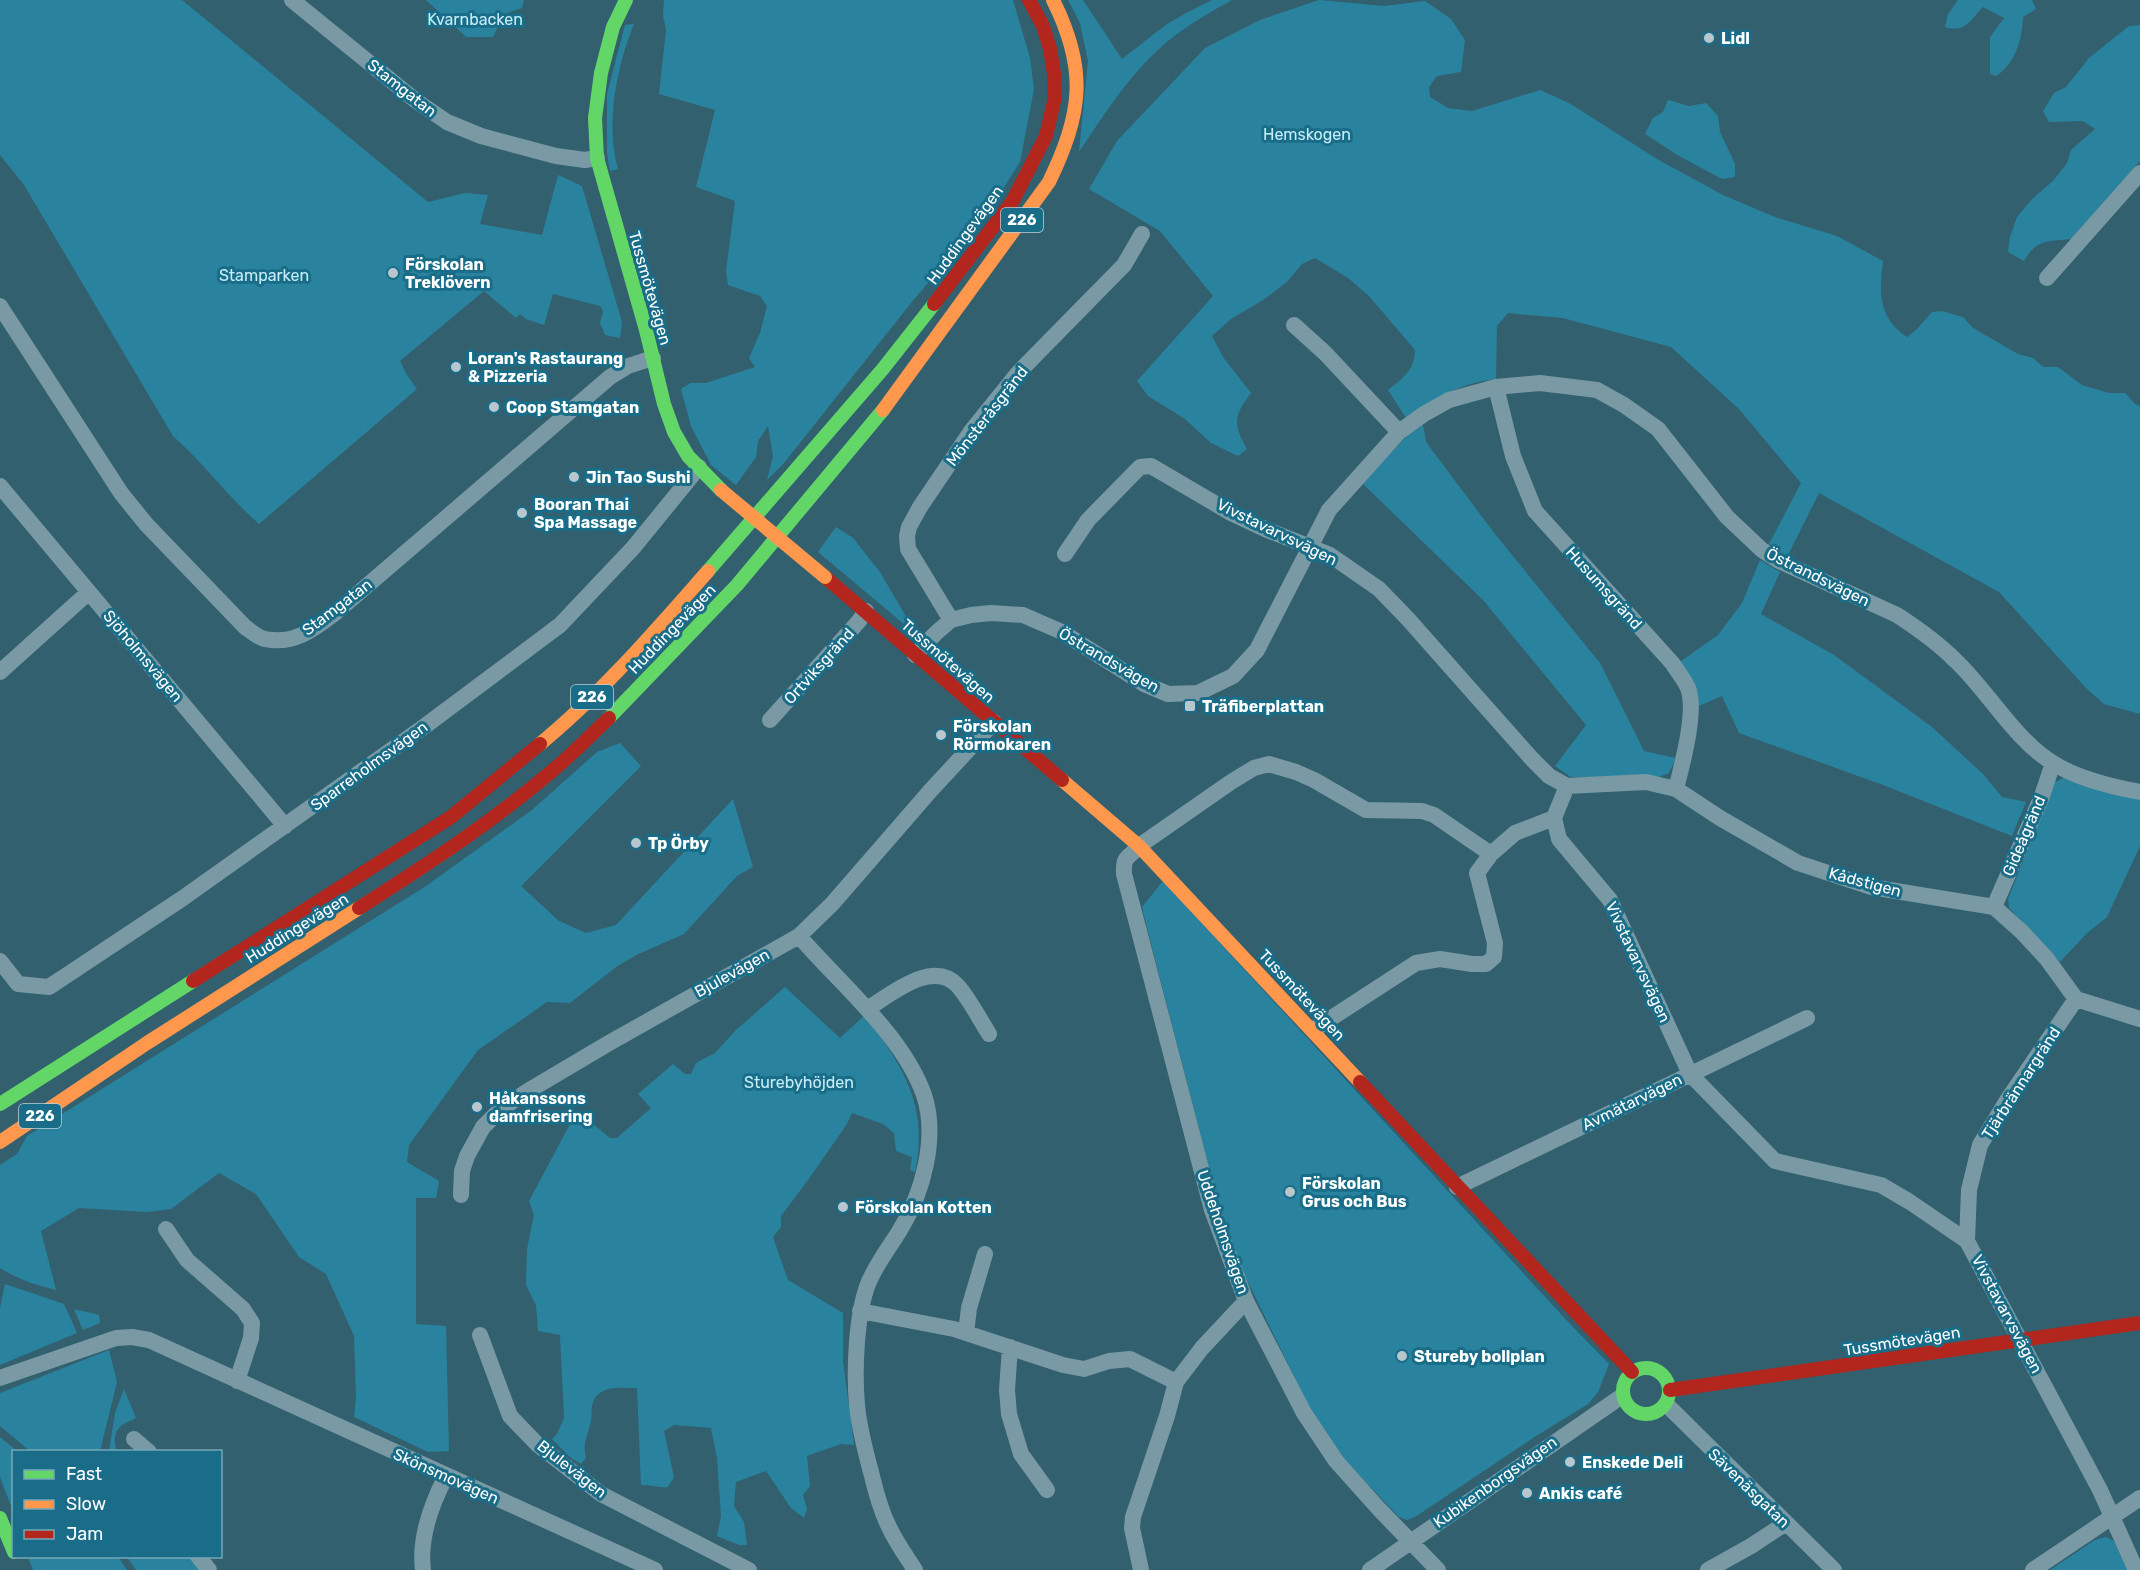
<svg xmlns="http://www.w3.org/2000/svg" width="2140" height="1570" font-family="Rubik,sans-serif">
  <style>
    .green { fill: #2a839e }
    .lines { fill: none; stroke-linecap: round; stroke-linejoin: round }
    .street { stroke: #799aa4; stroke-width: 16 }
    .fast { stroke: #63d668; stroke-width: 14 }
    .slow { stroke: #ff974d; stroke-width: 14 }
    .jam { stroke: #b3261e; stroke-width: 14 }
    .slow-bridge { stroke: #ff974d; stroke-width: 14 }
    .poi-dot { fill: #b7c7cd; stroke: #196d88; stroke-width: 2 }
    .labels { text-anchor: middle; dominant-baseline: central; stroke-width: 6; stroke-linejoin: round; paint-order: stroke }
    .shield { fill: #196d88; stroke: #bad3db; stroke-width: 1.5 }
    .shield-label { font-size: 15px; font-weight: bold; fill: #fff }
    .park-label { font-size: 16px; fill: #c6eef9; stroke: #196d88 }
    .poi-label { font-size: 16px; font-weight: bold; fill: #fff; stroke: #196d88; text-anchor: start }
    .street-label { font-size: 16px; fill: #fff; stroke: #196d88 }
  </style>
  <rect width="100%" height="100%" fill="#32606f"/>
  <!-- green -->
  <path class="green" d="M 0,0 L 182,0 L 428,202 L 465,193 L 488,195 L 480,224 L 542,235 L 558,175 L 582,186 L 622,322 L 620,338 L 605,335 L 600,323 L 603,311 L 600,306 L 553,294 L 544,325 L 526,319 L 520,314 L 516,318 L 484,291 L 400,361 L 407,375 L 417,389 L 259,524 C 228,497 204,463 173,436 L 24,185 L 0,155 Z
    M 426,0 L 524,0 L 522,8 L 504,14 L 493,37 L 466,37 Z
    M 664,0 L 1013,0 L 1030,58 L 1034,89 L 1020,162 L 996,200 L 969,235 L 911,303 L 784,463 L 767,480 L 773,456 L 768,426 L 758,441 L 756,457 L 736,485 L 711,465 L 691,426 L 681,389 L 690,383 L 706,383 L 755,367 L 749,358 L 760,333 L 767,306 L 760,296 L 728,285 L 726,271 L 735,201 L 696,187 L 715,110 L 659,94 L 666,30 L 663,15 Z
    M 1068,0 L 1083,0 L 1122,59 L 1167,24 L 1186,13 L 1212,0 L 1232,0 C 1207,14 1180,29 1159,49 C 1127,78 1103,116 1079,152 L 1088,61 L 1080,23 Z
    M 1319,0 L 1384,6 L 1425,1 L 1451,19 L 1465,40 L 1461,72 L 1437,76 L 1429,87 L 1430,97 L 1448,108 L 1472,111 L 1540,90 L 1569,103 L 1657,159 L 1723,195 L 1775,217 L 1837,236 L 1883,261 C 1879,293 1878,317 1907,337 L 1917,329 L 1932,312 L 1942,311 L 1963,317 L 1973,328 L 2018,354 L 2033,358 L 2043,367 L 2058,367 L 2082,385 L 2109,393 L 2125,393 L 2135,404 L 2140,406 L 2140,714 L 2104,704 L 2086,688 L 1999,592 L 1819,493 L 1787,557 L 1769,544 L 1801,483 L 1739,409 L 1671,347 L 1563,318 L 1508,313 L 1497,326 L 1496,379 C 1461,383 1434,398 1406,418 L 1388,390 C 1403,378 1415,370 1415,350 L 1369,296 L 1348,278 L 1315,258 L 1302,264 L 1287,282 L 1263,300 L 1231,319 L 1212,336 L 1223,357 L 1251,393 C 1233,417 1233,424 1247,449 L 1238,456 L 1211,443 L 1185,419 L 1148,396 L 1137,381 L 1213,296 L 1160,231 L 1089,189 L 1117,141 L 1205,48 L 1260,20 Z
    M 1958,0 L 2032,0 L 2036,9 L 2023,17 C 2022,39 2016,63 1996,76 L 1990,74 L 1990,37 L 2004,18 L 1983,7 C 1970,20 1966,33 1945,27 L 1948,14 Z
    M 634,24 C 617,65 605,125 618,169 L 610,171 L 607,153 L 607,94 L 625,25 Z
    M 2140,25 L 2140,161 L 2072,239 C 2049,241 2036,239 2024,261 L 2008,252 L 2010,237 L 2017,217 L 2032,199 L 2053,181 L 2067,163 L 2071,150 L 2095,129 L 2083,121 L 2049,122 L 2043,111 L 2054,93 L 2066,87 L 2089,58 L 2129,26 Z
    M 1668,100 L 1689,106 L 1706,103 L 1718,116 L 1720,132 L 1735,164 L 1735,177 L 1722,179 L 1679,156 L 1645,134 L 1653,118 L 1663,112 Z
    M 1423,425 L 1426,442 L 1495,534 L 1600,663 L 1644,751 L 1676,758 L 1669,773 L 1659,777 L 1571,777 L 1555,766 L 1586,725 L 1483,600 L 1362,483 L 1408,435 Z
    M 836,527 L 853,538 L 880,572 L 908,620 L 905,625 L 818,552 Z
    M 1760,560 L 1780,572 L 1761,614 L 1834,655 L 1932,727 L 1983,774 L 2002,797 L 2026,802 L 2012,836 L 1883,785 L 1739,733 L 1722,696 L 1692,709 L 1677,664 L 1718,635 L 1742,603 Z
    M 620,743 L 641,766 L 521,886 L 559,921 L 586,933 L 616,925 L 733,799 L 753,867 L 737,876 L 684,934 L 636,955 L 616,967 L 570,1003 L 547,1002 L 478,1050 L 409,1145 L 407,1162 L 439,1181 L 436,1198 L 416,1198 L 416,1324 L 446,1326 L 449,1451 L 428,1452 L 354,1417 L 356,1398 L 354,1336 L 326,1274 L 299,1257 L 256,1194 L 219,1173 L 171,1209 L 147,1212 L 79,1208 L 41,1231 L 56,1290 C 36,1285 17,1279 0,1268 L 0,1165 L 17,1154 L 27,1136 L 426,886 L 532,810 L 597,752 Z
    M 2063,778 L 2140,799 L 2140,846 L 2107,917 L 2087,933 L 2060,962 L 2009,908 L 2008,899 L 2054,783 Z
    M 1163,881 L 1570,1324 L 1609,1364 L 1598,1392 L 1588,1404 L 1536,1436 L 1415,1517 L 1407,1520 L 1399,1517 L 1343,1458 L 1311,1411 L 1244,1274 L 1218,1202 L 1147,928 L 1142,907 Z
    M 785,987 L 840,1038 L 865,1015 C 903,1067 929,1105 915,1172 L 910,1170 L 912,1157 L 896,1151 L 894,1133 L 883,1124 L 852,1113 L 847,1124 L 808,1180 L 781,1216 L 781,1227 L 773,1237 L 788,1280 L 843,1313 L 843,1361 L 854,1445 L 841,1444 L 807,1456 L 810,1486 L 803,1495 L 807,1509 L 804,1518 L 791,1508 L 766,1471 L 736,1482 L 734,1506 L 744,1522 L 747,1545 L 739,1545 L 717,1536 L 721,1516 L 717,1458 L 711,1428 L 674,1425 L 664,1431 L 674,1477 L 668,1487 C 659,1488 651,1485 641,1485 L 637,1388 C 620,1388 597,1384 592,1406 C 591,1411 592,1416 591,1421 C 588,1435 582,1443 586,1458 L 581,1464 L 571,1458 L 552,1439 L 557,1434 L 564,1418 L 560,1335 L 538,1331 L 536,1305 L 526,1285 L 527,1249 L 534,1215 L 529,1201 L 577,1111 L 610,1138 L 617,1138 L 651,1108 L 638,1094 L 673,1064 L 685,1074 L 691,1074 L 696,1063 L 715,1053 L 736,1030 Z
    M 5,1284 L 64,1304 L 77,1333 L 0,1365 L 0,1308 Z
    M 74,1309 L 99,1315 L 100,1323 L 83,1330 Z
    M 109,1350 L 117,1382 L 100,1451 L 30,1451 L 0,1426 L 0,1393 Z
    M 124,1389 L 136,1418 C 133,1420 130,1421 127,1422 C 115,1427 112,1441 117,1451 L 109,1451 L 115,1413 Z
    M 0,1437 L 17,1451 L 14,1452 L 13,1511 L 0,1477 Z
    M 2106,1537 L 2114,1541 L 2128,1570 L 2050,1570 L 2095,1540 Z
    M 28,1557 L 118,1557 L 127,1570 L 33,1570 Z
    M 127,1557 L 194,1557 L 205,1570 L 136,1570 Z"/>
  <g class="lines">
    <!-- street -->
    <path class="street" d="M 292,0 L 415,100 L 447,122 L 481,136 L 556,156 L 585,160 L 597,158
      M 2047,278 L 2140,173
      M 0,306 L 121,493 L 146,524 L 245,627 C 251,631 258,638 265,639 C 293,645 313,630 334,614 L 610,377 L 628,366 L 653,358
      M 1294,325 L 1325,353 L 1399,432
      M 1496,387 L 1513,456 L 1535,511 L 1673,664 C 1677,671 1684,679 1688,688 C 1697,711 1682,765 1676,789
      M 0,486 L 285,826
      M 1065,554 L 1088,520 L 1140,467 L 1151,466 L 1231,513 L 1265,529 L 1330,555 L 1379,589 L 1408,619 L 1532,759 L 1549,776 L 1567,786 L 1554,818 L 1559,839 L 1610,900 L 1690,1074 L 1775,1161 L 1881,1185 L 1910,1202 L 1967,1241 L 2100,1490 L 2136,1570
      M 951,620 L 908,549 L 907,536 L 909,527 L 920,507 L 972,430 L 1018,373 L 1124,265 L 1142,234
      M 915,655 L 936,633 L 951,620 L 971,615 L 991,613 L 1023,615 L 1062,632 L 1144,684 L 1168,694 L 1198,693 L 1233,676 L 1257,650 L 1329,510 L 1399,432 L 1424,414 L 1449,400 L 1496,387 L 1540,383 L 1597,390 L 1624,405 L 1658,429 L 1727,517 L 1762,550 L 1779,561 L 1897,615 C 1917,628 1938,643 1955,660 C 1989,692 2013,738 2053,763 C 2076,778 2113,787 2140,792
      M 0,672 L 89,592
      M 770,720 L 859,621 L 866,611
      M 1567,786 L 1646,782 L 1676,789 L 1720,818 L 1798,863 L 1871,887 L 1994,907 L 2022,932 L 2047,959 L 2076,999 L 2140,1019
      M 1994,907 L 2042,796 L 2053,763
      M 799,936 C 840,984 903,1035 924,1095 C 938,1137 923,1193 900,1230 C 889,1248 876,1264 868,1284 C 856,1315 854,1371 857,1405 C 859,1429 866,1453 872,1476 C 876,1493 881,1511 889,1527 C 896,1542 906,1556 915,1570
      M 0,961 L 18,984 L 49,987 L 183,898 L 425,726 L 560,625 L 633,548 L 699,467
      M 867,1009 C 890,995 933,958 958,986 C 970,1000 979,1018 989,1034
      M 1313,1030 L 1416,963 L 1440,959 L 1472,964 L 1486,964 L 1494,957 L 1495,943 L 1477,873 L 1491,854 L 1515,833 L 1554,818
      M 1457,1187 L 1807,1018
      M 461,1195 L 462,1171 L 467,1156 L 483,1127 L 501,1109 L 528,1091 L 609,1043 L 799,936 L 832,904 L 931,790 L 994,722
      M 166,1229 L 187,1260 L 243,1309 L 252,1323 L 251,1338 L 237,1381
      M 1967,1241 L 1969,1190 L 1980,1145 L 2008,1099 L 2076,999
      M 860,1311 L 954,1329 L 1063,1365 L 1084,1369 L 1109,1361 L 1130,1359 L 1176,1382
      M 966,1333 L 969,1308 L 985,1254
      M 480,1335 L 510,1416 L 538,1445 L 601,1494 L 749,1570
      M 1010,1347 L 1007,1390 L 1009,1414 L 1021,1454 L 1047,1490
      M 0,1378 L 116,1338 L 132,1337 L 149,1340 L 655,1570
      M 1666,1404 L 1834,1570
      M 134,1439 L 149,1452
      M 198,1556 L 209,1570
      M 423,1570 C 419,1539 432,1503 446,1476
      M 1141,1570 L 1132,1528 L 1133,1517 L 1167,1416 L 1176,1382 L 1202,1348 L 1246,1301
      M 1370,1570 L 1622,1396
      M 1438,1570 L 1379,1509 L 1336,1461 L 1304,1413 L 1246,1301 L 1212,1210 L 1124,874 C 1123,854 1129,859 1139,846 L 1231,782 L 1254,768 L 1269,764 L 1296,772 L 1314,780 L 1366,810 L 1422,811 L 1434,815 L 1491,854
      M 1708,1570 L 1751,1546 L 1786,1523
      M 2033,1570 L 2140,1498"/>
    <!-- fast -->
    <path class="fast" d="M 626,0 L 613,27 L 601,73 L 595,118 L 597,158 L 646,330 L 664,404 L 674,432 L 688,456 L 721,490
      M 708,571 L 882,370 L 934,304
      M 609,718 L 737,585 L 883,410
      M 0,1104 L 193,981
      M1623 1391a23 23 0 1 1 46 0a23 23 0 1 1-46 0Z
      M 0,1518 L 14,1552"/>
    <!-- slow -->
    <path class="slow" d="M 883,410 L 1049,182 C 1082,113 1088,70 1053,0
      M 540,744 C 602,693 655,631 708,571
      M 1062,780 L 1139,846 L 1360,1082
      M 0,1142 L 147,1043 L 359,908"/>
    <!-- jam -->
    <path class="jam" d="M 934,304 L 1012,202 L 1046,136 L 1054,101 L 1054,74 L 1050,49 L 1043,26 L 1029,0
      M 825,577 L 1062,780
      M 359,908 C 428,864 497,819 559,765 C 576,750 593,733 609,718
      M 193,981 L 451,817 L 540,744
      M 1360,1082 L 1632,1372
      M 1670,1390 L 2140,1323"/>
    <!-- slow-bridge -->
    <path class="slow-bridge" d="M 721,490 L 825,577"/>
  </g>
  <!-- markers -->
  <g class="poi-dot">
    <circle cx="1709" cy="38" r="6"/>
    <circle cx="393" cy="273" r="6"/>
    <circle cx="456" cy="367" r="6"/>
    <circle cx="494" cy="407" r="6"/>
    <circle cx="574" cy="477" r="6"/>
    <circle cx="522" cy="513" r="6"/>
    <rect x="1184" y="700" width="12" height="12" rx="3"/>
    <circle cx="941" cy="735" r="6"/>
    <circle cx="636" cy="843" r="6"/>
    <circle cx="477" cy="1107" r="6"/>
    <circle cx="1290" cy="1192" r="6"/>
    <circle cx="843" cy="1207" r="6"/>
    <circle cx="1402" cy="1356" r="6"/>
    <circle cx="1570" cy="1462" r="6"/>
    <circle cx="1527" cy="1493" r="6"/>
  </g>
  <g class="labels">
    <!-- shield labels -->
    <g class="shield">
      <rect x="1001" y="208" width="42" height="24" rx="4.5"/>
      <rect x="571" y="685" width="42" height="24" rx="4.5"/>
      <rect x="19" y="1104" width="42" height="24" rx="4.5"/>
    </g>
    <g class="shield-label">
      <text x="1022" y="220">226</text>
      <text x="592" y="697">226</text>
      <text x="40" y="1116">226</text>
    </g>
    <!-- park labels -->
    <g class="park-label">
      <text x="475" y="19">Kvarnbacken</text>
      <text x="1307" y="134">Hemskogen</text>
      <text x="264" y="275">Stamparken</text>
      <text x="799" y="1082">Sturebyhöjden</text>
    </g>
    <!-- poi labels -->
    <g class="poi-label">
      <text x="1721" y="38">Lidl</text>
      <text x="405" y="264">Förskolan<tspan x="405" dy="18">Treklövern</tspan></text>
      <text x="468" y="358">Loran's Rastaurang<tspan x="468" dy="18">&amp; Pizzeria</tspan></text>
      <text x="506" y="407">Coop Stamgatan</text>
      <text x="586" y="477">Jin Tao Sushi</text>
      <text x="534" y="504">Booran Thai<tspan x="534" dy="18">Spa Massage</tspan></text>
      <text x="1202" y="706">Träfiberplattan</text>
      <text x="953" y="726">Förskolan<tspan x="953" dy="18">Rörmokaren</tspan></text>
      <text x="648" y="843">Tp Örby</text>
      <text x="489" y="1098">Håkanssons<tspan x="489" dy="18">damfrisering</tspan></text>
      <text x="1302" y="1183">Förskolan<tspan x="1302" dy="18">Grus och Bus</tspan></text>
      <text x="855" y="1207">Förskolan Kotten</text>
      <text x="1414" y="1356">Stureby bollplan</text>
      <text x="1582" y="1462">Enskede Deli</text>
      <text x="1539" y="1493">Ankis café</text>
    </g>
    <!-- street labels -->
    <g class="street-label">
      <text transform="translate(402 88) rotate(38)">Stamgatan</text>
      <text transform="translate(965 235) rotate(-54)">Huddingevägen</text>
      <text transform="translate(650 288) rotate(74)">Tussmötevägen</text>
      <text transform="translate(987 416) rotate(-52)">Mönsteråsgränd</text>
      <text transform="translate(1277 532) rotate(26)">Vivstavarvsvägen</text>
      <text transform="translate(1818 577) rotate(26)">Östrandsvägen</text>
      <text transform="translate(1604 588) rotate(48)">Husumsgränd</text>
      <text transform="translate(337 607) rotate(-37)">Stamgatan</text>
      <text transform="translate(672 629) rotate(-46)">Huddingevägen</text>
      <text transform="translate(143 656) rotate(50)">Sjöholmsvägen</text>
      <text transform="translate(1109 660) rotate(30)">Östrandsvägen</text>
      <text transform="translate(948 661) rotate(41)">Tussmötevägen</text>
      <text transform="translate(819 666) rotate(-48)">Ortviksgränd</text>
      <text transform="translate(369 766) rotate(-36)">Sparreholmsvägen</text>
      <text transform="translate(2024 836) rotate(-67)">Gideågränd</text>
      <text transform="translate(1865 882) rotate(15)">Kådstigen</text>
      <text transform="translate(297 928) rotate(-32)">Huddingevägen</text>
      <text transform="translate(1638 962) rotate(65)">Vivstavarvsvägen</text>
      <text transform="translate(732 973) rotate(-29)">Bjulevägen</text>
      <text transform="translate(1302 995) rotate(47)">Tussmötevägen</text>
      <text transform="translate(2021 1083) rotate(-57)">Tjärbrännargränd</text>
      <text transform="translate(1632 1102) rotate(-26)">Avmätarvägen</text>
      <text transform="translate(1223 1232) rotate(71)">Uddeholmsvägen</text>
      <text transform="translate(2007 1314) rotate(62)">Vivstavarvsvägen</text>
      <text transform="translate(1902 1341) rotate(-9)">Tussmötevägen</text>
      <text transform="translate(572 1469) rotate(38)">Bjulevägen</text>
      <text transform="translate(446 1476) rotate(24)">Skönsmovägen</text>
      <text transform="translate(1495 1482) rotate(-35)">Kubikenborgsvägen</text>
      <text transform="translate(1749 1488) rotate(44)">Sävenäsgatan</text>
    </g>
  </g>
  <!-- legend -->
  <rect x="12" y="1450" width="210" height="108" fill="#196d88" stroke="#75a7b8" stroke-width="1.5"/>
  <rect x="24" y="1470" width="30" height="9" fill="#63d668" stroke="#75a7b8" stroke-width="1.5"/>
  <text x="66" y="1480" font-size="18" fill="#ffffff">Fast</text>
  <rect x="24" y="1500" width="30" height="9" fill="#ff974d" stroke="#75a7b8" stroke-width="1.5"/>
  <text x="66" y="1510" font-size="18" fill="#ffffff">Slow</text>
  <rect x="24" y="1530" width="30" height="9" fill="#b3261e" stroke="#75a7b8" stroke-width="1.5"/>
  <text x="66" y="1540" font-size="18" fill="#ffffff">Jam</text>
</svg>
